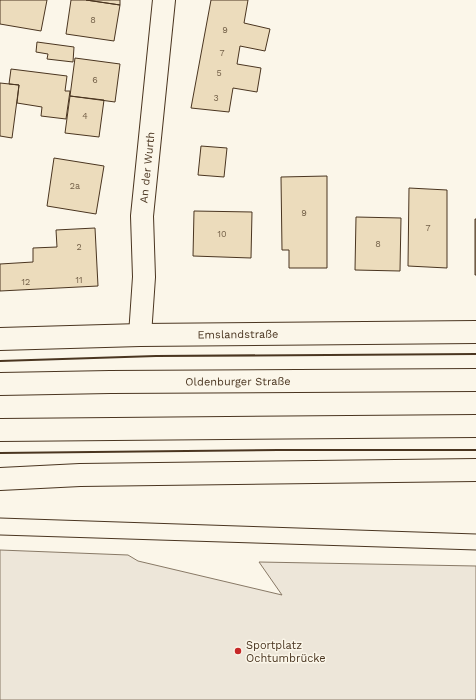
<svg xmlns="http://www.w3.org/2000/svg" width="476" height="700" font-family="'Work Sans',sans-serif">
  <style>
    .green { fill: #ede6d9; stroke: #887966 }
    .building { fill: #ecdcbc; stroke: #4a3520 }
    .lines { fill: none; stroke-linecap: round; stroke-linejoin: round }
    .minor-casing { stroke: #4a3520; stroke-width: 24 }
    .tertiary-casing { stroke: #4a3520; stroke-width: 24 }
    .trunk-casing { stroke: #4a3520; stroke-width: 24 }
    .minor { stroke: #fbf6e9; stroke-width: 22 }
    .tertiary { stroke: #fbf6e9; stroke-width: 22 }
    .trunk { stroke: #fbf6e9; stroke-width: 22 }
    .tram { stroke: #4a3520; stroke-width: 1 }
    .wall { stroke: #4a3520; stroke-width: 2 }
    .poi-dot { fill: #c62828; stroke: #fbf6e9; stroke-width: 1.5 }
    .labels { text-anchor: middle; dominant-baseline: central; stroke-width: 3; stroke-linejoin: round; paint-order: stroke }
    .number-label { font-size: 9px; fill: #725f47 }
    .street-label { font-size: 11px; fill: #4a3520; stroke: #fbf6e9 }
    .poi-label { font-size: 11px; fill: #4a3520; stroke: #fbf6e9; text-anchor: start }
  </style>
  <rect width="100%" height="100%" fill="#fbf6e9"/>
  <!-- green -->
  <path class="green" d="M 0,550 L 128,555 L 138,561 L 282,595 L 259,562 L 476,566 L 476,700 L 0,700 Z"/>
  <!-- building -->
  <path class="building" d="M 0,0 L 47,0 L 41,31 L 0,24 Z
    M 71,0 L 86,0 L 120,5 L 114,41 L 66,34 Z
    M 86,0 L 120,0 L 120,5 Z
    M 211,0 L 248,0 L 244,23 L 270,29 L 265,51 L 240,46 L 237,64 L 261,68 L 257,92 L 233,88 L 229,112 L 191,108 Z
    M 37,42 L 74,47 L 73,62 L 47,59 L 48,54 L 36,52 Z
    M 75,58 L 120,64 L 115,102 L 70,96 Z
    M 11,69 L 67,76 L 65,91 L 70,91 L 66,119 L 41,116 L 42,107 L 17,103 L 19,85 L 9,84 Z
    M 0,83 L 19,85 L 12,138 L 0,136 Z
    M 70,96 L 104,100 L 99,137 L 65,133 Z
    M 201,146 L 227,148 L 224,177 L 198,175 Z
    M 54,158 L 104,166 L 96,214 L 47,206 Z
    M 327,176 L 327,268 L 289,268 L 289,250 L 282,250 L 281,177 Z
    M 409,188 L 447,190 L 447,268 L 408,266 Z
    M 194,211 L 252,212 L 251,258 L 193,256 Z
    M 356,217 L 401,218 L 400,271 L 355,270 Z
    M 475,219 L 476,219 L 476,275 L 475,275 Z
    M 95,228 L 98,286 L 0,291 L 0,264 L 33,262 L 33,248 L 57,247 L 56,230 Z"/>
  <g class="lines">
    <defs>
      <g id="minor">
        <path id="s1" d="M 140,335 L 144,277 L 142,216 L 164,0"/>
      </g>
      <g id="tertiary">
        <path id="s2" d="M 0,339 L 140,335 L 476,332"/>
      </g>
      <g id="trunk">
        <path id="s3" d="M 0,384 L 110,382 L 476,380"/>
        <path d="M 0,430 L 476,426"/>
        <path d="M 0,479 L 80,475 L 476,470"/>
      </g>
    </defs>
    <!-- minor casing -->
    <use href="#minor" class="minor-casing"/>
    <!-- tertiary casing -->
    <use href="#tertiary" class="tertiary-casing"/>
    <!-- trunk casing -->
    <use href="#trunk" class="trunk-casing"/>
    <!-- minor -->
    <use href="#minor" class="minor"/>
    <!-- tertiary -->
    <use href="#tertiary" class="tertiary"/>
    <!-- trunk -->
    <use href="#trunk" class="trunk"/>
    <!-- tram -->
    <path class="tram" d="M 0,518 L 476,534
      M 0,535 L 476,550"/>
    <!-- wall -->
    <path class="wall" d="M 0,361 L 156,356 L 476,354
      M 0,453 L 278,450 L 476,450"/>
  </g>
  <!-- markers -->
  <circle class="poi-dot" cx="238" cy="651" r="4"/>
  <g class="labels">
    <!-- number labels -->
    <g class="number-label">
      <text x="93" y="20">8</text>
      <text x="225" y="30">9</text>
      <text x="222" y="53">7</text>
      <text x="219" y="73">5</text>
      <text x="95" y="80">6</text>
      <text x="216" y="98">3</text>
      <text x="85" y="116">4</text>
      <text x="75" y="186">2a</text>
      <text x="304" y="213">9</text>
      <text x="428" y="228">7</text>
      <text x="222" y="234">10</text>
      <text x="378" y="244">8</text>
      <text x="79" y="247">2</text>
      <text x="79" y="280">11</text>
      <text x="26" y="282">12</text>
    </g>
    <!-- street labels -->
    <g class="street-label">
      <text stroke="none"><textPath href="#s1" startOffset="168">An der Wurth</textPath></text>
      <text stroke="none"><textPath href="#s2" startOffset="238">Emslandstraße</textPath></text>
      <text stroke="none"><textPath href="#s3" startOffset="238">Oldenburger Straße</textPath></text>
    </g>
    <!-- poi labels -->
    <g class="poi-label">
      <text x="246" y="645">Sportplatz<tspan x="246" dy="13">Ochtumbrücke</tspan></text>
    </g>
  </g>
</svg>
